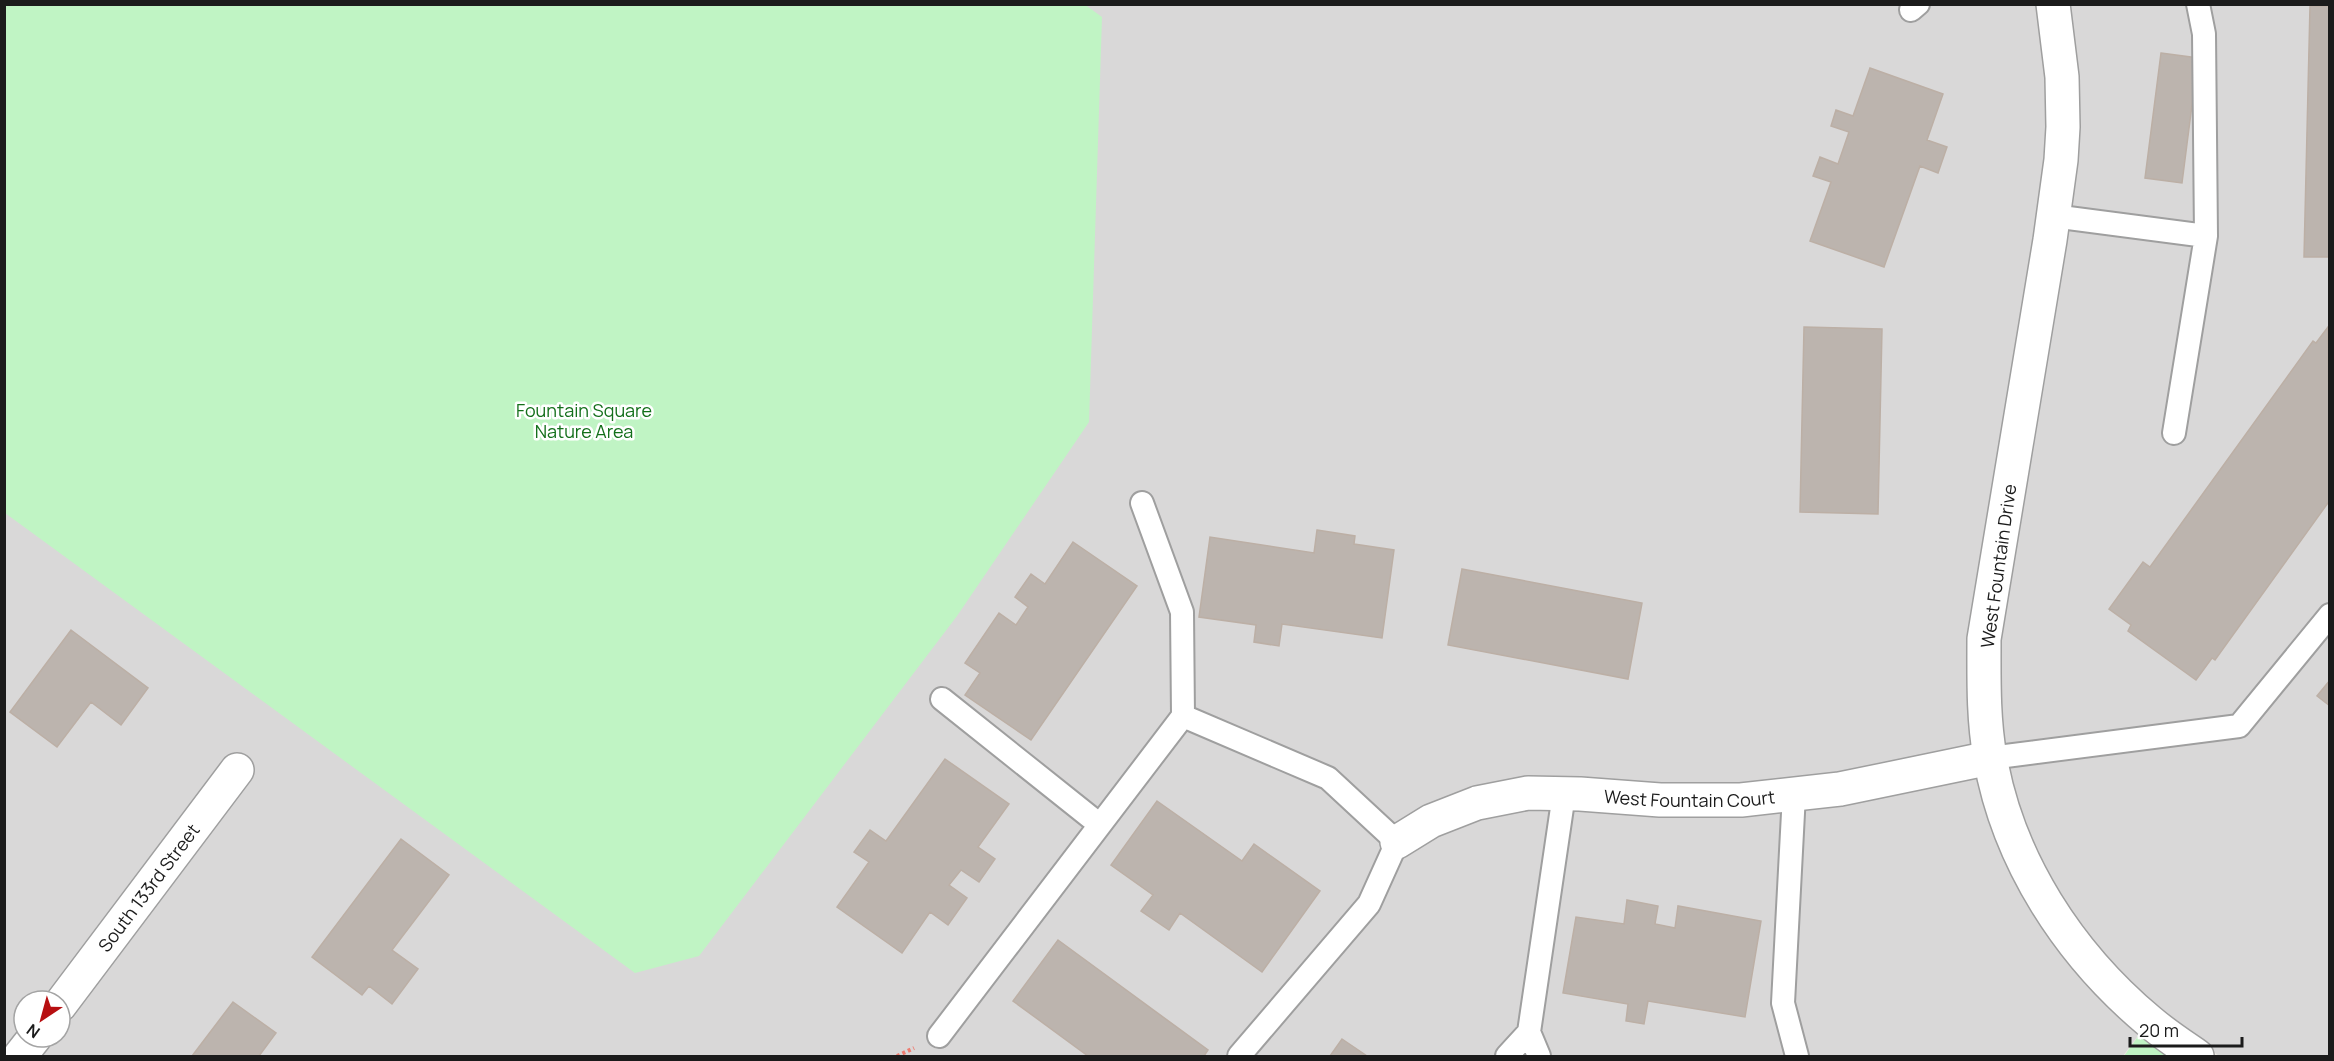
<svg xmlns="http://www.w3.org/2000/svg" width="2334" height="1061" font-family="Manrope,sans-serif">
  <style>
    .residential { fill: #d9d8d8; fill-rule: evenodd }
    .park { fill: #c0f4c4 }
    .building { fill: #bcb4ae; stroke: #bcafa5; stroke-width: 1.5 }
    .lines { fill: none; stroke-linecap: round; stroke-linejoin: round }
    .service-casing { stroke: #9f9f9f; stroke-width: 26 }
    .minor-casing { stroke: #9f9f9f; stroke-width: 36 }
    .path { stroke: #ee7c70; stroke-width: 4; stroke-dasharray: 3 3; stroke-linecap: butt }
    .service { stroke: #fff; stroke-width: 22 }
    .minor { stroke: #fff; stroke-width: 33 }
    .labels { text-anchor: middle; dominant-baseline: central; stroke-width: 5; stroke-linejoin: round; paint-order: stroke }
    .park-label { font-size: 18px; fill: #136f1a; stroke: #fff }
    .street-label { font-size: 18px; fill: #1b1b1b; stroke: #fff }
  </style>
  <rect width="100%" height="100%" fill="#ece8e1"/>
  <!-- residential -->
  <path class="residential" d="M 5,5 L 2329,5 L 2329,1056 L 2219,1056 L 2158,1009 L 2123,1056 L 5,1056 ZM 24,1001 L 60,1001 L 60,1037 L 24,1037 Z"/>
  <!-- park -->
  <path class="park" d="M 1084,4 L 1102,17 L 1089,422 L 957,616 L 699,956 L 635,973 L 5,513 L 5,5 Z
    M 2149,1021 L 2197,1056 L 2124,1056 Z"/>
  <!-- building -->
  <path class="building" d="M 2310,6 L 2330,6 L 2330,257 L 2304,257 Z
    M 2161,53 L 2198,58 L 2182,183 L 2145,178 Z
    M 1870,68 L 1943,94 L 1927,140 L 1947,147 L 1938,173 L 1920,166 L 1884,267 L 1810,241 L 1831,182 L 1813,176 L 1820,157 L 1838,164 L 1849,132 L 1831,126 L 1836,110 L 1853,116 Z
    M 1804,327 L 1882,329 L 1878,514 L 1800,512 Z
    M 2328,327 L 2330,500 L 2215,660 L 2212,658 L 2196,680 L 2128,631 L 2131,625 L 2109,609 L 2143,562 L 2150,567 L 2313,341 L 2316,343 Z
    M 1317,530 L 1355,536 L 1354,544 L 1394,550 L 1382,638 L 1282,624 L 1279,646 L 1254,642 L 1256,625 L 1199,617 L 1210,537 L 1314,553 Z
    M 1073,542 L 1137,586 L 1031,740 L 965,695 L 980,673 L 965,663 L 999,613 L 1016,625 L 1028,607 L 1015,597 L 1031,574 L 1045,584 Z
    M 1462,569 L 1642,603 L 1628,679 L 1448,645 Z
    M 71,630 L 148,688 L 121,725 L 91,702 L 57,747 L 10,712 Z
    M 2330,680 L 2330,706 L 2317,696 Z
    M 945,759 L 1009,804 L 978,847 L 995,859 L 979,882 L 961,870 L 949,885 L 967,898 L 948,925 L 930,912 L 902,953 L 837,907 L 869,862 L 854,852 L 870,830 L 886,841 Z
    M 1157,801 L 1242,861 L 1254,844 L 1320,891 L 1262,972 L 1180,913 L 1169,930 L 1141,911 L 1153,895 L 1111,865 Z
    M 401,839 L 449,875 L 392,950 L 418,969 L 392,1004 L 369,986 L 362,995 L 312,957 Z
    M 1627,900 L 1658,906 L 1655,924 L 1675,928 L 1678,906 L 1761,921 L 1745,1017 L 1648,1001 L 1644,1024 L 1626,1021 L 1628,1004 L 1563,993 L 1576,917 L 1624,924 Z
    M 1058,940 L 1208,1050 L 1204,1056 L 1088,1056 L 1013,1001 Z
    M 233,1002 L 276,1033 L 259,1056 L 192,1056 Z
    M 1342,1039 L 1367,1056 L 1330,1056 Z"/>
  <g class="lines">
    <defs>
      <path id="service" d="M 1911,10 L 1918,4
        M 2053,216 L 2206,236
        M 2174,433 L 2206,236 L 2204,34 L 2198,4
        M 942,699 L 1100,825
        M 1183,716 L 1328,778 L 1397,842 L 1369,904 L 1239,1056
        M 1990,758 L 2239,726 L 2330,615
        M 1794,794 L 1783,1003 L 1797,1056
        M 939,1036 L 1183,716 L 1182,612 L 1142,503
        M 1507,1056 L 1529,1032
        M 1539,1056 L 1529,1032 L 1564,794"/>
      <g id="minor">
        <path d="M 2053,4 L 2062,77 L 2063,127 L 2061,160 L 2050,240 L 1984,639 C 1984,678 1983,718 1990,757 C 2008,861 2069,954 2149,1021 C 2164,1034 2181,1045 2197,1056"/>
        <path id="s1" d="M 1397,842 L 1431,821 L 1477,803 L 1528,793 L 1580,794 L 1660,800 L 1741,800 L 1840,789 L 1990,758"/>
        <path id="s2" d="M 60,1005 L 237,770"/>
        <path d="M 20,1056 L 35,1037"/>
      </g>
    </defs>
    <!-- service casing -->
    <use href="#service" class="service-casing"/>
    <!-- minor casing -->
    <use href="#minor" class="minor-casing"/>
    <!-- path -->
    <path class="path" d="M 897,1056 L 914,1048"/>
    <!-- service -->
    <use href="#service" class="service"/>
    <!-- minor -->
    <use href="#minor" class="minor"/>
  </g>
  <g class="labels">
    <!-- park labels -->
    <g class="park-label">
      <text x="584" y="410">Fountain Square<tspan x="584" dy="21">Nature Area</tspan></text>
    </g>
    <!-- street labels -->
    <g class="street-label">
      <text transform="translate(1998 566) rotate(-82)">West Fountain Drive</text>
      <text stroke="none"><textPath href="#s1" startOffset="303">West Fountain Court</textPath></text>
      <text stroke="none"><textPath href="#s2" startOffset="147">South 133rd Street</textPath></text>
    </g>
  </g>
  <!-- border -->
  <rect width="2334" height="1061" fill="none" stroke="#1b1b1b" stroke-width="12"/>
  <!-- north arrow -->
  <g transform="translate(42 1019) rotate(216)"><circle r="28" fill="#ffffff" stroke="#a4a4a4" stroke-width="1.5"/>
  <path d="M0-4.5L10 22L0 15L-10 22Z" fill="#b70f11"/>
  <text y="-9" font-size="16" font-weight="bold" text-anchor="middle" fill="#1b1b1b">N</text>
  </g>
  <!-- scale -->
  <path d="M2130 1037v9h112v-9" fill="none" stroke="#1b1b1b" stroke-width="3"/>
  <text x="2139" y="1037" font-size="18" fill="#1b1b1b" stroke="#ffffff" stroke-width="4.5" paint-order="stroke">20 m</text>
</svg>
